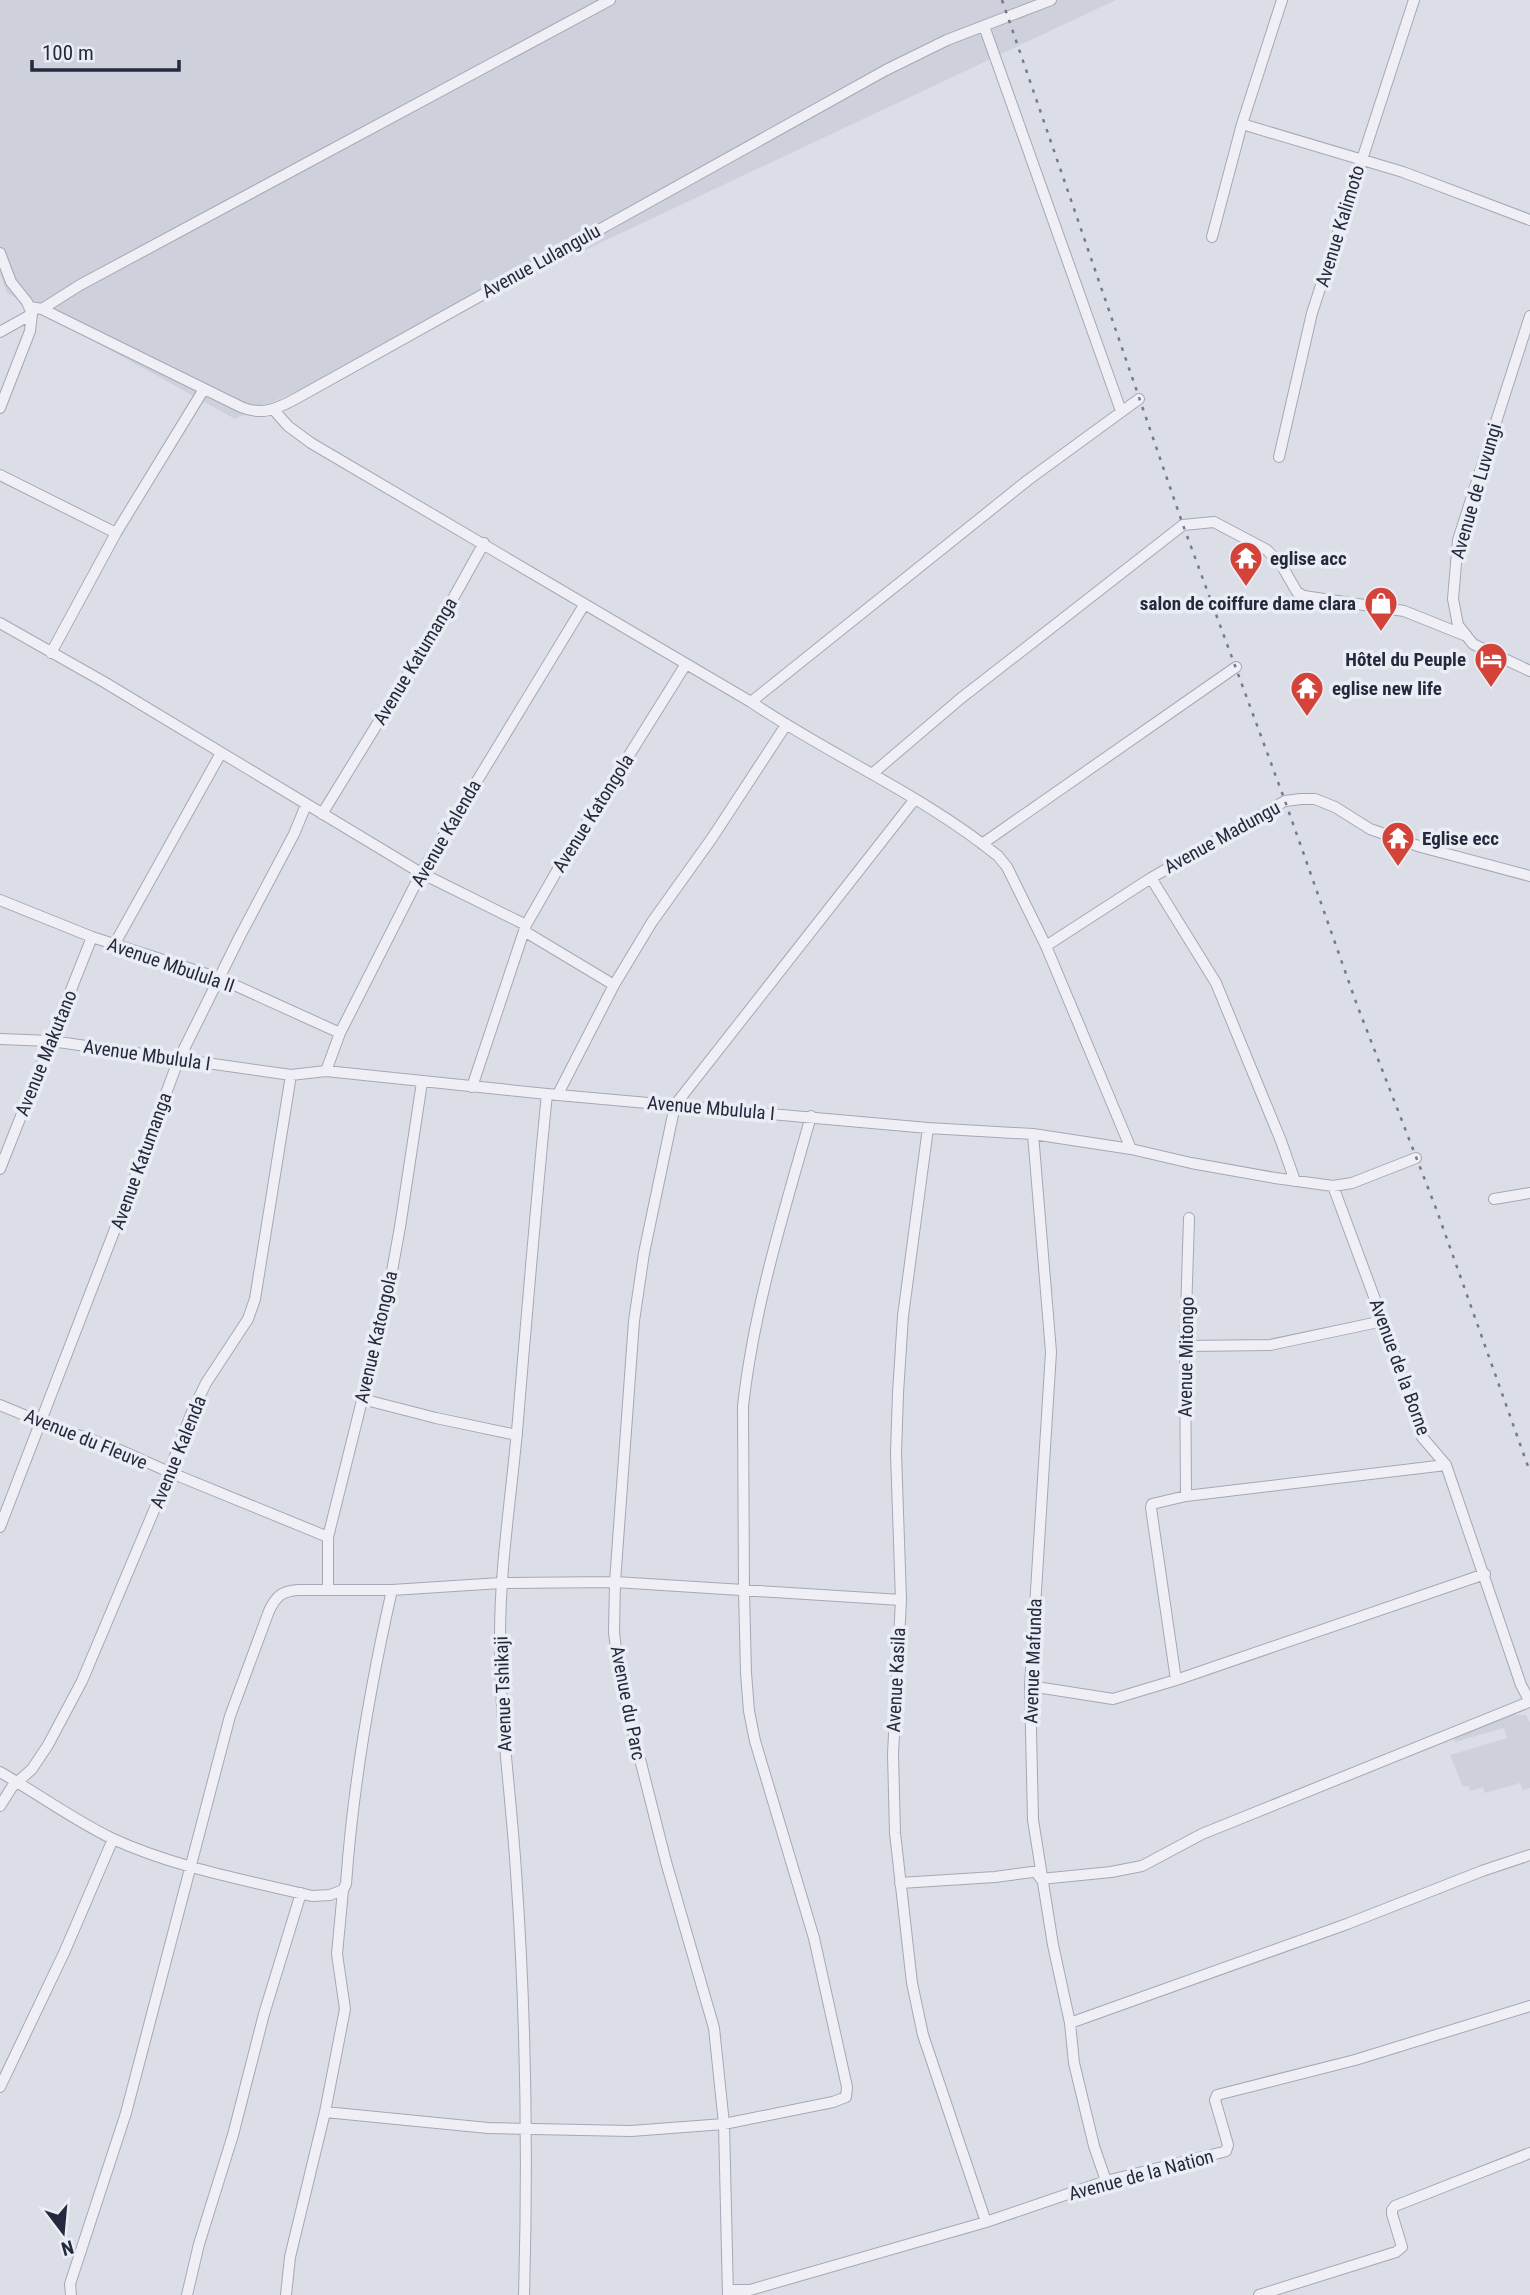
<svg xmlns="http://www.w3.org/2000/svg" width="1530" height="2295" font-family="'Roboto Condensed',sans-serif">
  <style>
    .built { fill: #ced0dc }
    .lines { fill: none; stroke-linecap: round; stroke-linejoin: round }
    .minor-casing { stroke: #a5a8b4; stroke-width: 12 }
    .minor { stroke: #efeff5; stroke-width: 10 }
    .rail { stroke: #757991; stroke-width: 2.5; stroke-dasharray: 3.5 7; stroke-linecap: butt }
    .labels { text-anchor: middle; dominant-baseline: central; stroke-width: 7; stroke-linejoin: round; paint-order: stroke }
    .street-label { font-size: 19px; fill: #25293d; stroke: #ebedf5 }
    .poi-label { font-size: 19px; font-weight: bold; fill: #25293d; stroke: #ebedf5; text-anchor: start }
  </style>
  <rect width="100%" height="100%" fill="#dcdee7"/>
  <!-- built -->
  <path class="built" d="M 0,0 L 1116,0 L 443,317 L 401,344 L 235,419 L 7,293 L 0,274 Z
    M 1504,1715 L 1526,1715 L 1530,1723 L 1530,1788 L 1523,1790 L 1520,1783 L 1485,1793 L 1483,1787 L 1470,1791 L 1468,1786 L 1463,1787 L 1450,1755 L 1507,1738 L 1504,1728 L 1455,1742 L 1454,1737 Z"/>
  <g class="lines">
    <defs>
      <path id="minor" d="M 984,26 L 1121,411
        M 1242,124 L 1403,172 L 1530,220
        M 1212,237 L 1242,124 L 1282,0
        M 0,253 L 11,282 L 27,302 L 32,314 L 30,331 L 0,408
        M 30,307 L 42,309 L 241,407 C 262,416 277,409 297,398 L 886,70 L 947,40 L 1051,0
        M 42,309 L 80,285 L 610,0
        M 1530,316 L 1458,540 L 1453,599 L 1458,625 L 1473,644 L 1530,671
        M 0,332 L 32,314
        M 273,409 L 288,426 L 311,443 L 751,702 C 831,756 923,795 998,856 L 1007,867 L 1046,946 L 1131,1149
        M 1279,457 L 1312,313 L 1414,0
        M 0,475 L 116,533
        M 0,623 L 104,682 L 421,873 L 526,925
        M 51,653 L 116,533 L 204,389
        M 751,702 L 1028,480 L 1139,399
        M 872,774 L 960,699 L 1183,525 L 1214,522 L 1267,550 L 1282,566 L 1297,592 L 1304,596 L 1404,611 L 1464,635
        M 322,814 L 441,620 L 484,543
        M 982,844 L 1236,667
        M 1151,878 L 1216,983 L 1281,1141 L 1295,1181
        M 0,900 L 92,937 L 219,978 L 340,1033
        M 524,931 L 614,985
        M 114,945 L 221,753
        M 1046,946 L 1151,878 L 1285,801 L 1301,799 L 1315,799 L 1335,807 L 1370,829 L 1421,847 L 1530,876
        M 0,1039 L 51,1041 L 291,1075 L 326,1071 L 547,1094 L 928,1128 L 1033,1134 L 1131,1149 L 1191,1163 L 1275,1178 L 1333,1186 L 1352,1183 L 1416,1158
        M 326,1071 L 340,1033 L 421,873 L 584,605
        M 472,1087 L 526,925 L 558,869 L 686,664
        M 558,1094 L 614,985 L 652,922 L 712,838 L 786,725
        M 928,1128 L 903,1316 L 898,1393 L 896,1453 L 901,1600 L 893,1754 L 895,1833 L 912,1983 L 923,2035 L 986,2222
        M 1033,1134 L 1051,1352 L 1030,1686 L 1033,1820 L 1053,1945 L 1070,2023 L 1074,2063 L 1094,2146 L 1106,2181
        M 0,1169 L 92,937
        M 1333,1186 L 1383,1321 L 1422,1437 L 1446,1465 L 1521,1685 L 1530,1702
        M 1494,1199 L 1530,1193
        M 1185,1346 L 1270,1345 L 1383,1321
        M 362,1399 L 436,1418 L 517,1435
        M 0,1405 L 41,1422 L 122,1451 L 169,1472 L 328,1537
        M 1186,1496 L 1185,1346 L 1189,1218
        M 0,1527 L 132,1185 L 178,1061 L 240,936 L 294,834 L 306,805
        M 328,1590 L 328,1537 L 386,1304 L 400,1227 L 422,1082
        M 1176,1680 L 1151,1508 L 1152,1504 L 1186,1496 L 1446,1465
        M 1030,1686 L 1113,1699 L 1176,1680 L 1485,1574
        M 0,1772 C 37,1793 72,1819 111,1838 C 173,1867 245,1880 312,1896 L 330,1895 L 343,1890
        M 0,1806 L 12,1787 L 32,1769 L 48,1745 L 82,1681 L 155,1508 L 192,1412 L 206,1383 L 248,1319 L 255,1299 L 291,1075
        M 900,1883 L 995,1877 L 1032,1872 L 1036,1872 L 1041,1879 L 1111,1872 L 1142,1866 L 1202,1834 L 1529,1702
        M 1070,2023 L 1347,1924 L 1482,1871 L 1530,1855
        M 0,2087 L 64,1953 L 113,1839
        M 325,2112 L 488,2128 L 631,2131 L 724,2124 L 833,2102 L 846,2097 L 847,2087 L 814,1938 L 755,1741 L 749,1711 L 746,1673 L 744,1591 L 743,1406 C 754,1307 784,1212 811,1116
        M 728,2290 L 750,2290 L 986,2222 L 1106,2181 L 1223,2152 L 1226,2151 L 1228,2145 L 1215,2100 L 1217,2095 L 1355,2060 L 1530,2006
        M 71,2295 L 70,2284 L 126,2113 L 230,1716 L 269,1611 C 276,1596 282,1591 298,1590 L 392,1590 L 501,1583 L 615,1582 L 901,1600
        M 187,2295 L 199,2244 L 233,2135 L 264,2014 L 301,1893
        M 286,2295 L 290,2257 L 325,2112 L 345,2009 L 337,1954 L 343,1890 L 346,1884 C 353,1785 370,1687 392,1590
        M 524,2295 C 528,2153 526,2014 516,1872 C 511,1793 499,1715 500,1636 C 500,1563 512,1492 518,1420 C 527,1311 536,1203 547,1094
        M 728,2295 L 724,2124 L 714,2028 L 666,1862 L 619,1676 L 614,1632 L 615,1582 L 634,1321 L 644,1253 L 675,1105 L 915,799
        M 1259,2295 L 1396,2252 L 1402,2247 L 1392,2214 L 1392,2210 L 1395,2206 L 1530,2153"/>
    </defs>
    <!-- minor casing -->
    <use href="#minor" class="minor-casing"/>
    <!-- minor -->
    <use href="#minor" class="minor"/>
    <!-- rail -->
    <path class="rail" d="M 1002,0 L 1183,525 L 1285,801 L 1357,1005 L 1437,1211 L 1530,1472"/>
  </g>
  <!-- icons -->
  <defs>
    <symbol id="temple-pin" viewBox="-11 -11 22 30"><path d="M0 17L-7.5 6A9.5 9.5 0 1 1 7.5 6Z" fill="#d34339" stroke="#ebedf5"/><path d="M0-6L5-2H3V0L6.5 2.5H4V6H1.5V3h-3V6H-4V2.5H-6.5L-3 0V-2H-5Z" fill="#fff"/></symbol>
    <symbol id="shop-pin" viewBox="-11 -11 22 30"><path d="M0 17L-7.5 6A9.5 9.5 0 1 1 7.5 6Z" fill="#d34339" stroke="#ebedf5"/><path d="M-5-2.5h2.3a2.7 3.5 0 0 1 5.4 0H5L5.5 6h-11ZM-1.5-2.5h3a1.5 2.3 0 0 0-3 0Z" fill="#fff"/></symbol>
    <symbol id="hotel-pin" viewBox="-11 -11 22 30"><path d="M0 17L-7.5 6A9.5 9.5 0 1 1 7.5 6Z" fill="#d34339" stroke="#ebedf5"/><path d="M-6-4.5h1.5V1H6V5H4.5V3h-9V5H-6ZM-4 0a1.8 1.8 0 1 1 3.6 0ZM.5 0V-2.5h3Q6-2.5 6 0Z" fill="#fff"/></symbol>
  </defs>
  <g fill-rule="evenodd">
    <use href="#temple-pin" x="1227" y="539" width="38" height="52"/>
    <use href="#shop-pin" x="1362" y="584" width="38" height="52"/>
    <use href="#hotel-pin" x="1472" y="640" width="38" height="52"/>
    <use href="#temple-pin" x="1288" y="669" width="38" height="52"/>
    <use href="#temple-pin" x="1379" y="819" width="38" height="52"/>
  </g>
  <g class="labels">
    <!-- street labels -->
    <g class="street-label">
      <text transform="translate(1340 226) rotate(-73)">Avenue Kalimoto</text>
      <text transform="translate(541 261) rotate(-29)">Avenue Lulangulu</text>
      <text transform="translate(1476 491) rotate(-74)">Avenue de Luvungi</text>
      <text transform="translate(415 661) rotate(-59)">Avenue Katumanga</text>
      <text transform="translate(593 813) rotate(-58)">Avenue Katongola</text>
      <text transform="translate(446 833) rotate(-60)">Avenue Kalenda</text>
      <text transform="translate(1222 837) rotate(-29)">Avenue Madungu</text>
      <text transform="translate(171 965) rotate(19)">Avenue Mbulula II</text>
      <text transform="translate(46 1053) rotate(-68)">Avenue Makutano</text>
      <text transform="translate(147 1055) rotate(8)">Avenue Mbulula I</text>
      <text transform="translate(711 1108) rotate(5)">Avenue Mbulula I</text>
      <text transform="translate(141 1161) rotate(-70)">Avenue Katumanga</text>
      <text transform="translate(376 1337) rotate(-77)">Avenue Katongola</text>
      <text transform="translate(1186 1357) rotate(-89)">Avenue Mitongo</text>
      <text transform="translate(1400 1367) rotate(70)">Avenue de la Borne</text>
      <text transform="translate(86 1439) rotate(22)">Avenue du Fleuve</text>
      <text transform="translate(178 1452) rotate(-68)">Avenue Kalenda</text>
      <text transform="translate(1033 1661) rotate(-88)">Avenue Mafunda</text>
      <text transform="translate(896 1680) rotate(-87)">Avenue Kasila</text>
      <text transform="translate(503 1694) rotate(-92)">Avenue Tshikaji</text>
      <text transform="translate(628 1703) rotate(79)">Avenue du Parc</text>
      <text transform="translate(1141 2175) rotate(-15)">Avenue de la Nation</text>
    </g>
    <!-- poi labels -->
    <g class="poi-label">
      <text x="1270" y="558">eglise acc</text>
      <text x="1356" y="603" text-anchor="end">salon de coiffure dame clara</text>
      <text x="1466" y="659" text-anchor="end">Hôtel du Peuple</text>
      <text x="1332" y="688">eglise new life</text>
      <text x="1422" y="838">Eglise ecc</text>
    </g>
  </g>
  <!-- north arrow -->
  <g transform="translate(63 2232) rotate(164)" stroke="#ebedf5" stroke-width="5" paint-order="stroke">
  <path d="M0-5L12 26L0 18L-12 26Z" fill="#25293d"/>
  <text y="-10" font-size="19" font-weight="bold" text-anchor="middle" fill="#25293d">N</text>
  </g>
  <!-- scale -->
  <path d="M32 60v10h147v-10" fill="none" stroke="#25293d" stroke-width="3.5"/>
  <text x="42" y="60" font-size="21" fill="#25293d" stroke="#ebedf5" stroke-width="5" paint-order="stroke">100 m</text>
</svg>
